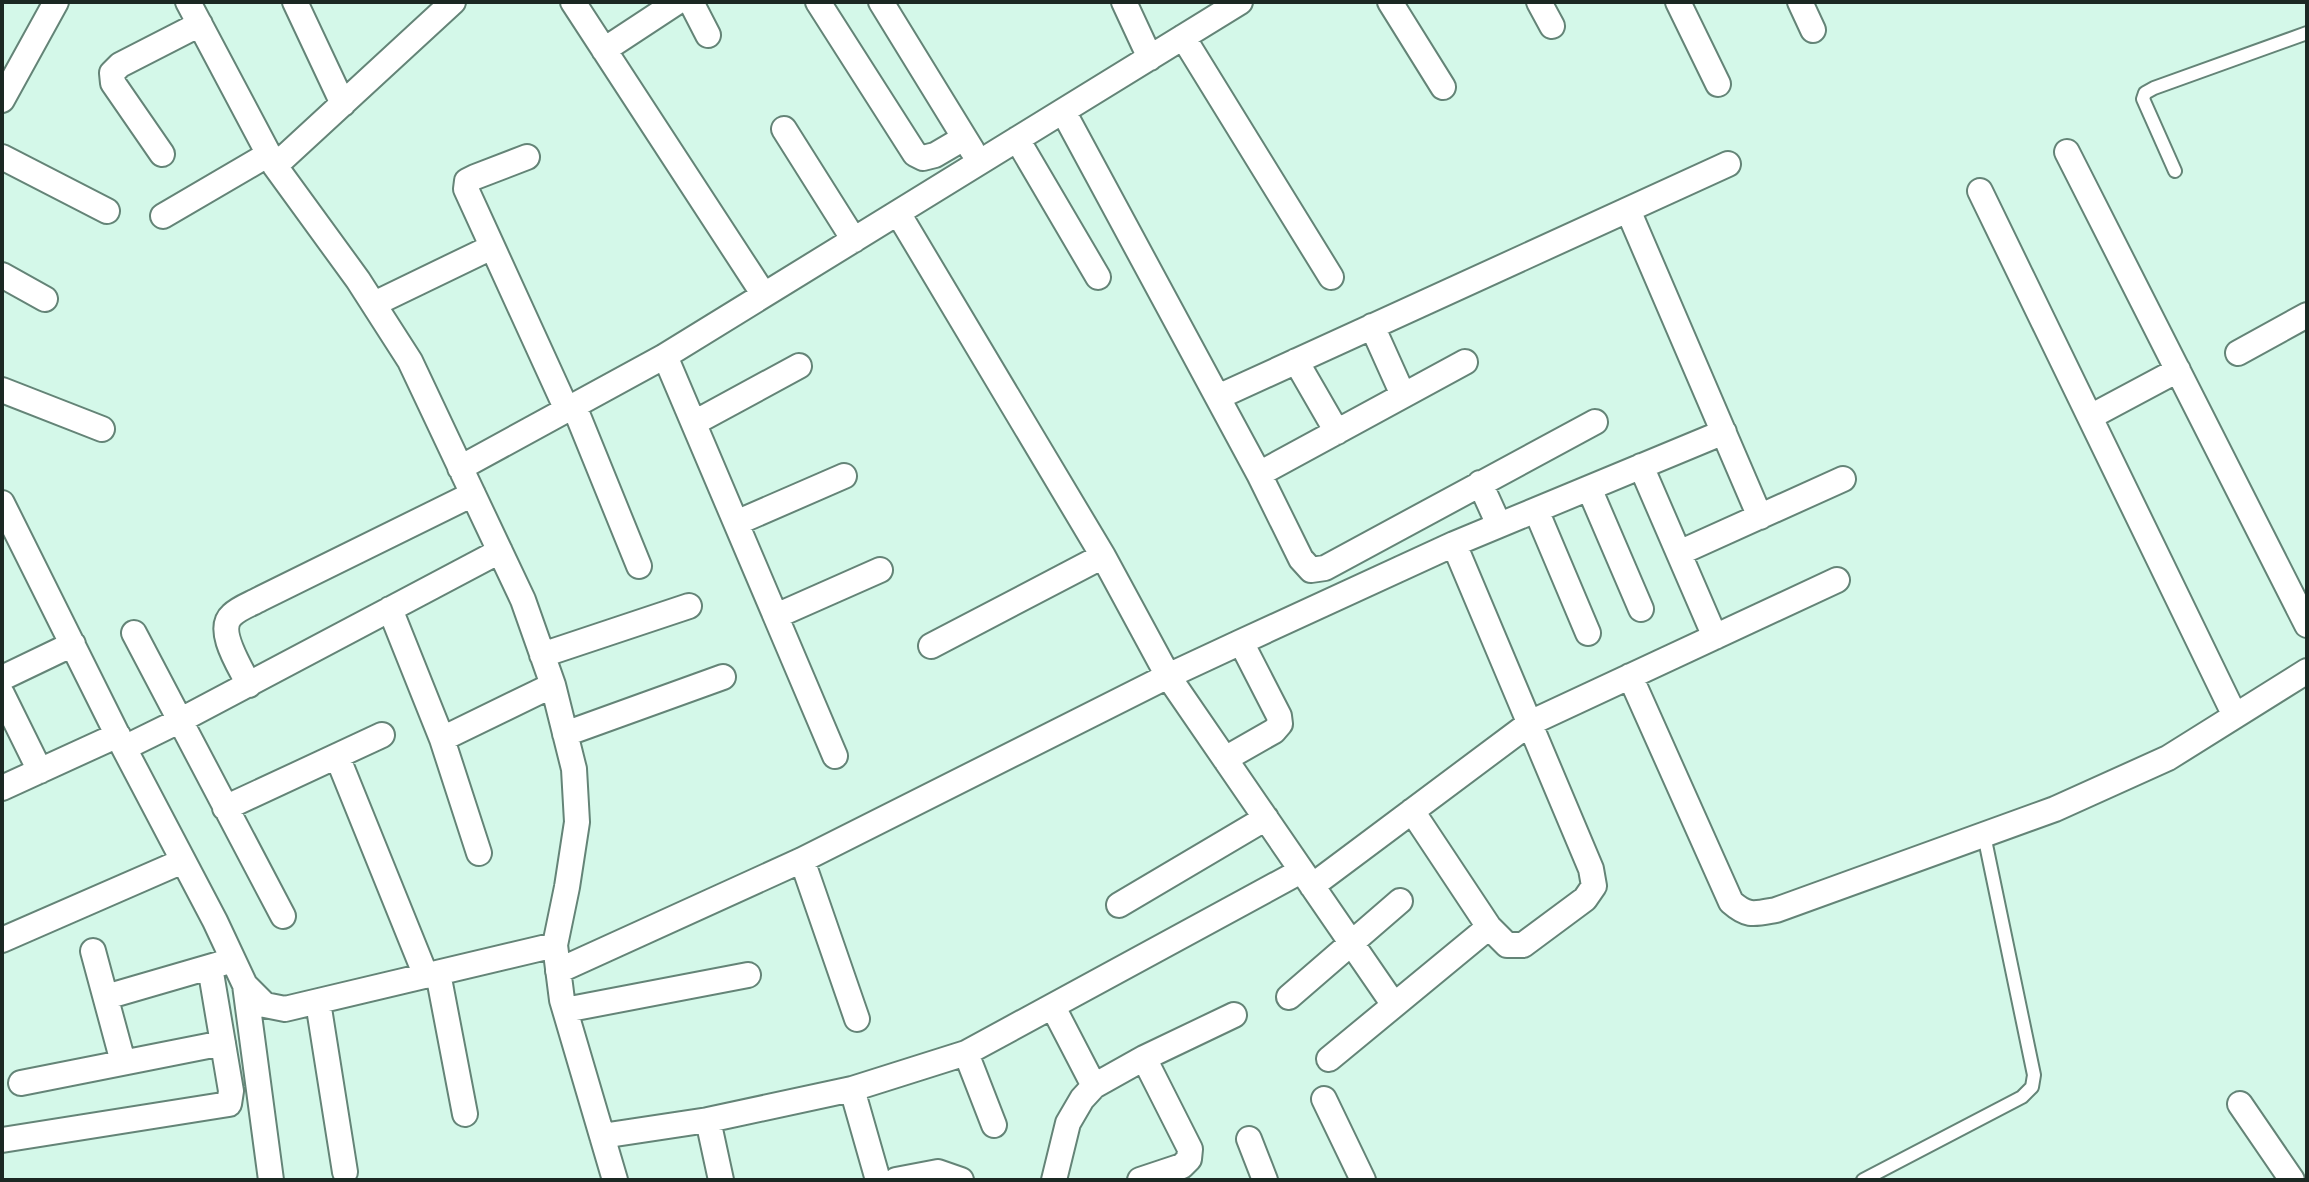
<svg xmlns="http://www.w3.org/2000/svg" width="2309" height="1182" font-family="'Fira Sans Condensed',sans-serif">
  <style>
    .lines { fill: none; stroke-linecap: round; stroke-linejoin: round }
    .service-casing { stroke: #648477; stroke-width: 16 }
    .minor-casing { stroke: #648477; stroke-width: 28 }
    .service { stroke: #fff; stroke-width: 12 }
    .minor { stroke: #fff; stroke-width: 24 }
  </style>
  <rect width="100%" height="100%" fill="#d4f8e9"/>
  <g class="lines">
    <defs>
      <path id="service" d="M 2175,171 L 2143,99 L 2145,93 L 2154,88 L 2307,33
        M 1863,1180 L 2022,1097 L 2032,1087 L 2034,1075 L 1984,835"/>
      <path id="minor" d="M 188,2 L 275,166 L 358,280 L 410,361 L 523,600 L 553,685 L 574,769 L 577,822 L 567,887 L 555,945 L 562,1000 L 615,1180
        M 295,2 L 343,104
        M 573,2 L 764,295
        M 691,2 L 708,35
        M 818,2 L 915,154 L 923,158 L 935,155 L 964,138
        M 881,2 L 972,150
        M 1124,2 L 1150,58
        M 1390,2 L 1443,87
        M 1539,2 L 1552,26
        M 1678,2 L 1718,84
        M 1800,2 L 1813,30
        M 1183,37 L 1331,277
        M 604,50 L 677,2
        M 2,100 L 56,2
        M 1063,111 L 1259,474 L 1301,559 L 1311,570 L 1325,568 L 1595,422
        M 784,129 L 854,240
        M 1017,139 L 1098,277
        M 2067,152 L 2307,625
        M 162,154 L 113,83 L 112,73 L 120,65 L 200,24
        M 2,157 L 107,211
        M 527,157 L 475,177 L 467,181 L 466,189 L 567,410
        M 275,166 L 453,2
        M 1980,191 L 2235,716
        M 1628,210 L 1760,517
        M 898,213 L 1103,556 L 1168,676 L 1394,1005
        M 163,216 L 269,154
        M 2,275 L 45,299
        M 374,304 L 492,247
        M 1372,326 L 1403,395
        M 2238,353 L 2307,315
        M 665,356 L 835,756
        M 1296,361 L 1337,432
        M 2,390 L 102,429
        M 1218,397 L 1728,164
        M 574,406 L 639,566
        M 2090,417 L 2178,370
        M 694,423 L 799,366
        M 1641,466 L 1715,637
        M 460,468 L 665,356 L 1240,2
        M 1259,474 L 1465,362
        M 1480,483 L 1499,525
        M 1589,488 L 1641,609
        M 2,503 L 124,748 L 215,921 L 245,985 L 265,1005 L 285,1009 L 555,945
        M 1536,510 L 1588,633
        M 736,523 L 844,476
        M 1679,553 L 1843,479
        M 390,609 L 442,739 L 479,853
        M 776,616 L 880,570
        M 134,633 L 283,916
        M 931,646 L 1103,556
        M 542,655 L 689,606
        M 1630,676 L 1731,902 C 1748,917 1754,914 1776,910 L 2055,809 L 2168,758 L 2307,671
        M 2,678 L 73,644
        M 249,685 C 241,668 215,630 232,615 C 239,608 251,604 260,599 L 473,494
        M 2,694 L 40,771
        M 565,734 L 723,677
        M 442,739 L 553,685
        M 124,748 L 179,721 L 500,551
        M 337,756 L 426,976
        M 1225,759 L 1274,731 L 1280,724 L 1279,716 L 1241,642
        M 2,788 L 118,735
        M 225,808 L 382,735
        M 1412,811 L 1489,927 L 1507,945 L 1523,945 L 1585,899 L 1594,886 L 1591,869 L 1454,544
        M 802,860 L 857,1019
        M 1312,886 L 1530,723 L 1837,580
        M 1119,905 L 1266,818
        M 2,940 L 183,861
        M 93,951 L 123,1062
        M 558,971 L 802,860 L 1168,676 L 1241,642 L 1454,544 L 1724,432
        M 438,973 L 465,1114
        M 245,985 L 271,1180
        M 106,997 L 223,963
        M 1289,997 L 1400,901
        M 318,1002 L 345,1172
        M 1053,1007 L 1094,1086
        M 565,1010 L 748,975
        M 966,1053 L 994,1125
        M 1329,1059 L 1489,927
        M 21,1083 L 223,1043
        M 852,1089 L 878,1180
        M 1324,1099 L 1363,1180
        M 2240,1104 L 2292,1180
        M 708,1120 L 721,1180
        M 602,1136 L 708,1120 L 852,1089 L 966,1053 L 1301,871
        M 1249,1139 L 1265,1180
        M 2,1140 L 229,1104 L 231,1091 L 210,967
        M 896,1180 L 938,1172 L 961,1180
        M 1054,1180 L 1068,1123 L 1082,1099 L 1094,1086 L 1144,1058 L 1234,1015
        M 1140,1180 L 1182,1166 L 1189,1159 L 1190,1149 L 1144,1058"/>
    </defs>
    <!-- service casing -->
    <use href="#service" class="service-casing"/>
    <!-- minor casing -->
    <use href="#minor" class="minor-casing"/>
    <!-- service -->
    <use href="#service" class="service"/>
    <!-- minor -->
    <use href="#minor" class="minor"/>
  </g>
  <!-- border -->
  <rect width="2309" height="1182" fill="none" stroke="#1b2823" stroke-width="8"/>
</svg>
